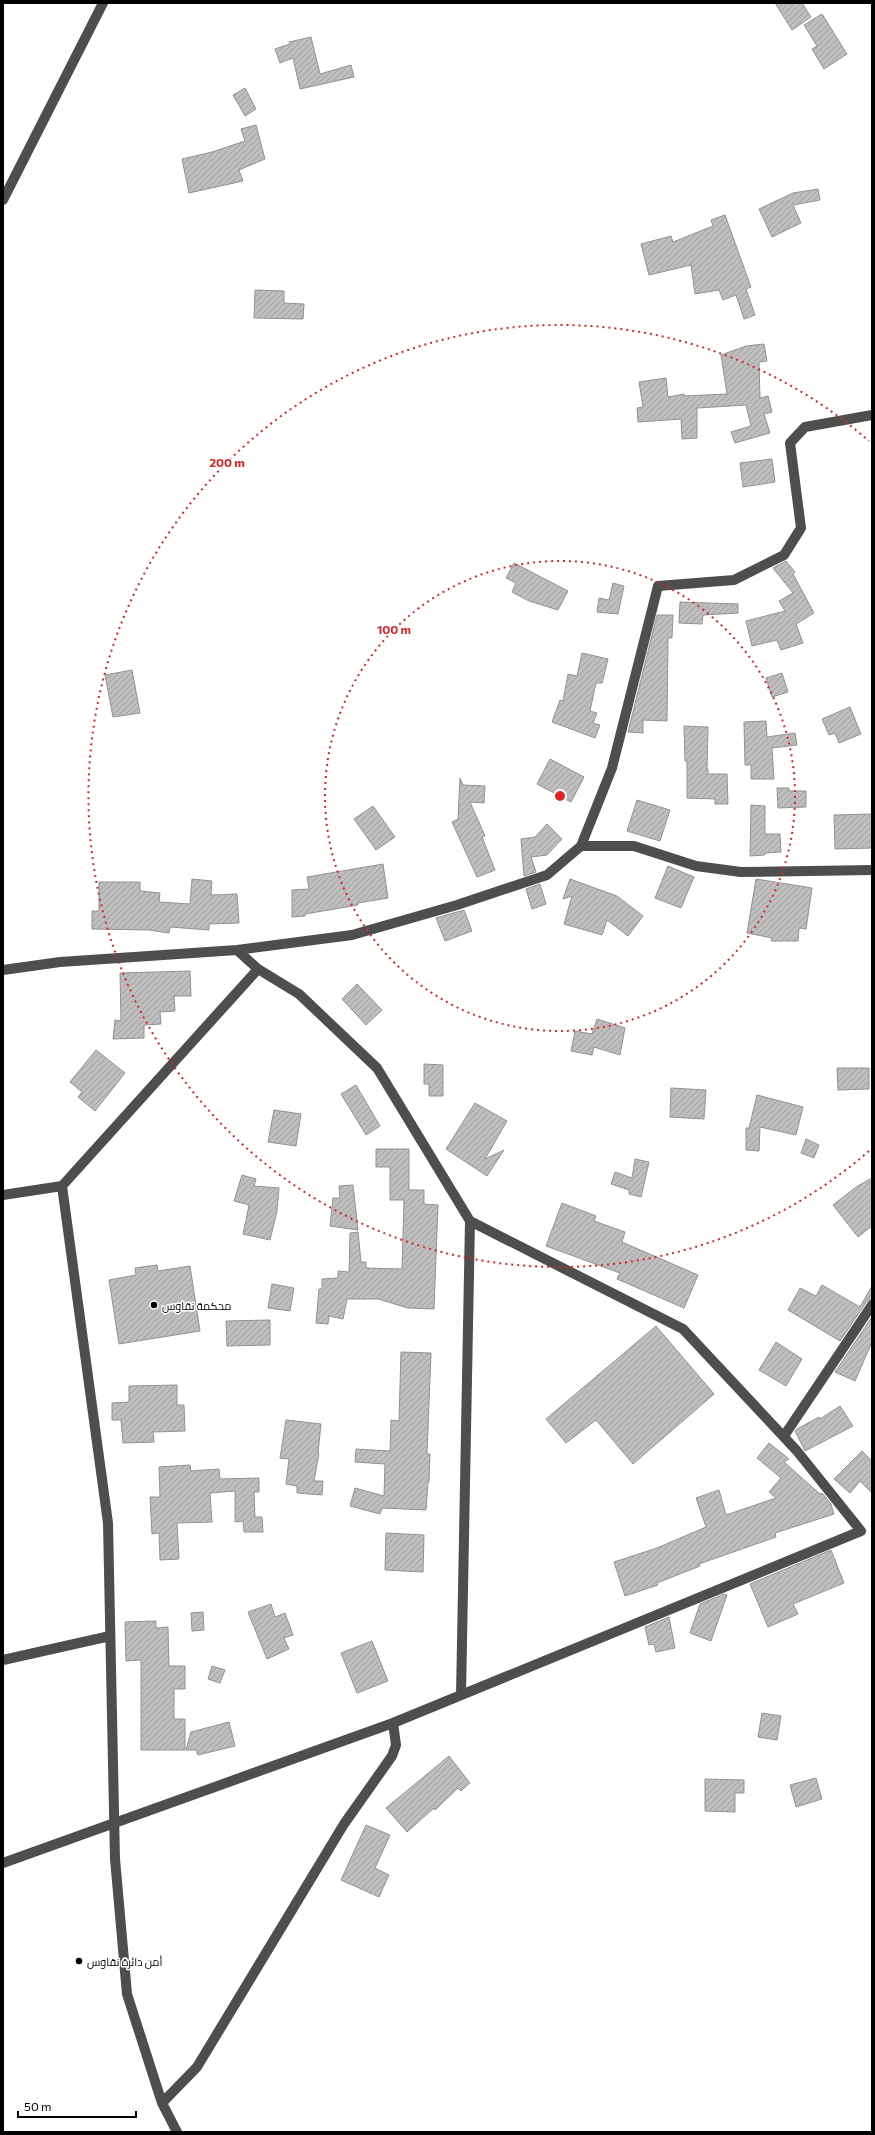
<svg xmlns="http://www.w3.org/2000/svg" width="875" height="2135" font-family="Commissioner,Cairo,sans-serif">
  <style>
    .building { fill: url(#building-hatch); stroke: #929292 }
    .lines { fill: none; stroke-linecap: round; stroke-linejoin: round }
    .minor { stroke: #4e4e4e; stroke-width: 10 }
    .ring { fill: none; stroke: #d62828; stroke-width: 2; stroke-dasharray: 2 4 }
    .poi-dot { fill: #000; stroke: #fff; stroke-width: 1.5 }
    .labels { text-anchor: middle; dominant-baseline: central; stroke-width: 3; stroke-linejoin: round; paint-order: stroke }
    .poi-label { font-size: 11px; fill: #000; stroke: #fff; text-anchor: start }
    .centre { fill: #d62828; stroke: #fff; stroke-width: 2 }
    .ring-label { font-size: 12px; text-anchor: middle; font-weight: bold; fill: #d62828; stroke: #fff; stroke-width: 3; stroke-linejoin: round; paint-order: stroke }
  </style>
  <defs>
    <pattern id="building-hatch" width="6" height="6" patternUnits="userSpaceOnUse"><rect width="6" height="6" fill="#bebebe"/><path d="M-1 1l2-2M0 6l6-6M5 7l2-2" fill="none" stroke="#a2a2a2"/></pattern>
  </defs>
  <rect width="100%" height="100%" fill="#fff"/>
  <!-- building -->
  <path class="building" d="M 775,3 L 802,3 L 811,17 L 792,30 Z
    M 822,14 L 847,54 L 824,69 L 812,49 L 817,46 L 804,25 Z
    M 311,37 L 320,74 L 351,65 L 354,77 L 300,89 L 293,58 L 280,63 L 275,49 L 290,44 L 289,42 Z
    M 245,88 L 256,109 L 245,116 L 233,95 Z
    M 256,125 L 265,159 L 239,170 L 243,181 L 189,193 L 182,159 L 212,152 L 245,141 L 241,129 Z
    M 818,189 L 820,200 L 793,205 L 801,223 L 772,237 L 759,209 L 793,193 Z
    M 725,215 L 751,287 L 746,289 L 755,315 L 744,319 L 736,295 L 723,300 L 719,290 L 695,294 L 691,265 L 649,275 L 641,244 L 671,236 L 673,242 L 713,226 L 711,220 Z
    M 255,290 L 284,291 L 284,303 L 304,304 L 303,319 L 254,318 Z
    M 764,344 L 767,361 L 759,362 L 760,398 L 768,396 L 772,412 L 764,414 L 770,433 L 735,443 L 731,432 L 751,426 L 746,405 L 697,408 L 697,438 L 682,439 L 681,419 L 638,422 L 637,408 L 643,407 L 639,382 L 666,378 L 668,397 L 684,394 L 684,396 L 727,394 L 721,355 L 746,346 Z
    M 772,459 L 775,482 L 743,487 L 740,463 Z
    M 786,561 L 795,572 L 793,574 L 814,613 L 796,624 L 803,643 L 781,650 L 777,640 L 752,646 L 746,621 L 785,611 L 779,601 L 793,593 L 773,568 Z
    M 514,563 L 568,591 L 558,610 L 529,601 L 512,592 L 516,583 L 506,578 Z
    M 613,583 L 624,586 L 618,614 L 597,612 L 599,598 L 609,600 Z
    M 680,602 L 738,604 L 738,613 L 703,615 L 702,624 L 679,623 Z
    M 657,615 L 673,615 L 672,638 L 668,638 L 667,721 L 643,720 L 643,733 L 628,732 Z
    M 582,653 L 608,659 L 602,683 L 596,683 L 590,711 L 597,713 L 593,723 L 600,725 L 595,738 L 552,722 L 560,700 L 563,701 L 568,674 L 577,676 Z
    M 132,670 L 140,713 L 113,717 L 105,675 Z
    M 782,673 L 788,692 L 772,697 L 766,678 Z
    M 850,707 L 861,734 L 839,743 L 835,733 L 829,735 L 822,719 Z
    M 766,721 L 767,737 L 795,733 L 797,745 L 772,748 L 774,779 L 751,779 L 751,765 L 745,765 L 744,722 Z
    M 684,726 L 708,727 L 707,769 L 708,769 L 708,774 L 727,774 L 728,804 L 715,804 L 715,799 L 687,798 L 687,761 L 685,761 Z
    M 550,759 L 584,777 L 571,802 L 537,784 Z
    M 460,778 L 463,785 L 485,786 L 484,803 L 470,802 L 485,836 L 482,837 L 495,870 L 477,877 L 452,822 L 458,819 Z
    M 777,788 L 789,788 L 789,791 L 806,791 L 806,807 L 778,808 Z
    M 637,800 L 670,810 L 660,841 L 627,831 Z
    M 751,805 L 765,806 L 765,834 L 780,834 L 781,852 L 765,853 L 765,855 L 750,856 Z
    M 373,806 L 395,837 L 376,850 L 354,819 Z
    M 872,814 L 872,848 L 835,849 L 834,815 Z
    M 547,824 L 562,839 L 547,855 L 531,857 L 536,872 L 524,876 L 521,839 L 535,837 Z
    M 383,864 L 388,898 L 358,903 L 358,905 L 305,914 L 305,916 L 292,917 L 292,890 L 309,889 L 307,877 Z
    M 668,866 L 694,877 L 681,908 L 655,898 Z
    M 192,879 L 212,881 L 211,895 L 237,894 L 239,923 L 209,924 L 209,930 L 170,927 L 169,933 L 149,930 L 92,929 L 92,911 L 99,911 L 99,882 L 140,882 L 140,891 L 160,893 L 159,902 L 190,904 Z
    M 570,879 L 617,896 L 643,916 L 628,936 L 607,920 L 602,935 L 564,924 L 572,896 L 563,899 Z
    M 756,879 L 812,888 L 806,929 L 799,928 L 798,941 L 771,941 L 772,938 L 747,933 Z
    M 540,884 L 546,904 L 532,909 L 526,889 Z
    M 464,910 L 472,931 L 445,941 L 436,918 Z
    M 190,971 L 191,996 L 174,996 L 175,1011 L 160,1012 L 161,1024 L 144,1025 L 144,1038 L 113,1039 L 115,1020 L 121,1021 L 120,973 Z
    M 357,984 L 382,1010 L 366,1025 L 342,999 Z
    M 597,1019 L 625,1028 L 620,1055 L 594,1047 L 592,1055 L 571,1051 L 575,1031 L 592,1034 Z
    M 96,1050 L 125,1073 L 95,1111 L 78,1097 L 82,1092 L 70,1082 Z
    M 424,1064 L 443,1065 L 443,1096 L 429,1096 L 429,1084 L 424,1084 Z
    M 837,1068 L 869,1068 L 869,1089 L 838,1090 Z
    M 356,1085 L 380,1126 L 366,1135 L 341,1094 Z
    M 671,1088 L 706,1090 L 704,1119 L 670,1117 Z
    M 757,1095 L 803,1107 L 796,1135 L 760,1127 L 759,1151 L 746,1150 L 746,1128 L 749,1128 Z
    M 475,1103 L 507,1121 L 485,1159 L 504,1150 L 487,1176 L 446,1149 Z
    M 274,1110 L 301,1114 L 296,1146 L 268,1142 Z
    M 806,1139 L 819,1145 L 814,1158 L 801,1153 Z
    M 376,1149 L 409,1149 L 409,1190 L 424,1190 L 424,1204 L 438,1205 L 434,1309 L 408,1308 L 378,1299 L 347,1299 L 343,1319 L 329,1316 L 328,1324 L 316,1323 L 319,1289 L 322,1289 L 322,1279 L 338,1278 L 338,1271 L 349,1272 L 350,1233 L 358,1232 L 361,1262 L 366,1262 L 366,1268 L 402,1269 L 404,1200 L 390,1200 L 390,1167 L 376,1167 Z
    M 635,1159 L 649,1162 L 641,1197 L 629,1194 L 629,1190 L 611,1184 L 615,1172 L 632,1178 Z
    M 242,1175 L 256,1179 L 254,1186 L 279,1188 L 277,1211 L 270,1240 L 243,1234 L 249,1205 L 234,1201 Z
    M 872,1178 L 872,1226 L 858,1237 L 833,1205 L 856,1187 Z
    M 353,1185 L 358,1230 L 330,1226 L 333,1198 L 340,1198 L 339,1186 Z
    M 562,1203 L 596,1216 L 594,1221 L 625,1232 L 622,1242 L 698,1275 L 684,1308 L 617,1279 L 620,1273 L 546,1246 Z
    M 157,1265 L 158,1271 L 190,1266 L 200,1331 L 119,1344 L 109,1280 L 136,1275 L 135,1268 Z
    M 272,1284 L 294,1288 L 290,1311 L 268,1308 Z
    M 822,1285 L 860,1307 L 872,1286 L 872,1299 L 867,1301 L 840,1341 L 788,1310 L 800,1288 L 816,1296 Z
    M 872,1317 L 872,1342 L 855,1381 L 835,1372 Z
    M 270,1320 L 270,1345 L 227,1346 L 226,1321 Z
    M 656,1326 L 714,1394 L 633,1464 L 596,1420 L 566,1443 L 546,1419 Z
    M 776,1342 L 802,1359 L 786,1386 L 759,1370 Z
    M 401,1352 L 431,1353 L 427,1454 L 430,1454 L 429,1482 L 428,1482 L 426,1510 L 382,1508 L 380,1514 L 350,1506 L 355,1488 L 384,1496 L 385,1464 L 355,1462 L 356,1449 L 390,1451 L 391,1420 L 399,1421 Z
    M 177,1385 L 177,1405 L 184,1405 L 185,1431 L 153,1432 L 154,1442 L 123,1443 L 121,1420 L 112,1420 L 112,1403 L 129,1402 L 129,1386 Z
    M 840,1406 L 853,1426 L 805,1451 L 795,1431 L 797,1429 L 819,1417 L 820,1419 Z
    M 286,1420 L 321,1424 L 318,1453 L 319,1453 L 314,1481 L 323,1481 L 322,1495 L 297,1493 L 297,1486 L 286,1484 L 289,1459 L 280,1458 Z
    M 769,1443 L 789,1459 L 784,1462 L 820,1494 L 822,1493 L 831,1504 L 834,1514 L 775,1533 L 776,1537 L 699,1564 L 700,1566 L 657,1583 L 658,1585 L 625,1596 L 614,1562 L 657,1548 L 706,1527 L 696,1498 L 719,1490 L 726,1515 L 776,1498 L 769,1492 L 781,1478 L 757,1458 Z
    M 862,1451 L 872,1461 L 872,1493 L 860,1481 L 850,1493 L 834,1479 Z
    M 190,1465 L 191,1471 L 219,1469 L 220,1479 L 259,1478 L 259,1492 L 254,1492 L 255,1517 L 262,1517 L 263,1532 L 244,1532 L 243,1521 L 235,1522 L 235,1491 L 210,1493 L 212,1522 L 177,1523 L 179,1559 L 160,1560 L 159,1533 L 152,1534 L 150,1497 L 160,1497 L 159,1467 Z
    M 386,1533 L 424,1535 L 423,1572 L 385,1570 Z
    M 831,1550 L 844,1583 L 793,1604 L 798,1614 L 768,1627 L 750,1584 Z
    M 724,1594 L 727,1595 L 711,1641 L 690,1633 L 700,1604 Z
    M 271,1604 L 275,1617 L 285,1613 L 293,1635 L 284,1638 L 289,1649 L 267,1659 L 248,1612 Z
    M 203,1612 L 204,1630 L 192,1631 L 191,1613 Z
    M 669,1617 L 675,1648 L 656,1652 L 654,1644 L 649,1645 L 645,1627 Z
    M 156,1621 L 156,1628 L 168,1627 L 169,1666 L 185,1666 L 185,1689 L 174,1689 L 174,1719 L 185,1719 L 185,1750 L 141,1750 L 141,1660 L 126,1661 L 125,1622 Z
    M 372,1641 L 388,1681 L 357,1693 L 341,1653 Z
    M 212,1666 L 225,1670 L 220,1683 L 208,1679 Z
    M 762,1713 L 781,1716 L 777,1740 L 758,1737 Z
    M 229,1722 L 235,1746 L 198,1755 L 196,1750 L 186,1750 L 191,1732 Z
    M 449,1756 L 470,1783 L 461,1791 L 458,1788 L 435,1810 L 434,1808 L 407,1832 L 386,1808 Z
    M 816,1778 L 822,1799 L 796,1807 L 790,1785 Z
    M 705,1779 L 744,1780 L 744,1793 L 735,1793 L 735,1812 L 705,1811 Z
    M 366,1825 L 390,1835 L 375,1868 L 389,1875 L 379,1897 L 341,1880 Z"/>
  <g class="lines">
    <!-- minor -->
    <path class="minor" d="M 3,200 L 103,3
      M 581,846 L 612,768 L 658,586 L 734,580 L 784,555 L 801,528 L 790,443 L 805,427 L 872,415
      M 237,950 L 258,969
      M 3,970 L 60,962 L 237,950 L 352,935 L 457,905 L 547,875 L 581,846 L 634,846 L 696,866 L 741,872 L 872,870
      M 3,1195 L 62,1186
      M 784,1436 L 872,1305
      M 3,1660 L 110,1636
      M 461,1695 L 470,1221
      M 3,1863 L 393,1723 L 861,1531 L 797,1451 L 683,1329 L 470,1221 L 377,1068 L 299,994 L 258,969 L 62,1186 L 108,1523 L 115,1859 L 127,1994 L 162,2103 L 177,2132
      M 162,2103 L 197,2067 L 344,1824 L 392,1756 L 396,1745 L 393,1723"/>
  </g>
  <!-- distance rings -->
  <g class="ring">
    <circle cx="560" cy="796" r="235"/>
    <path d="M869 1151A471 471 0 1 1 869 441"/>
  </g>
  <!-- markers -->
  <g class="poi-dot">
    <circle cx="154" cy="1305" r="4"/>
    <circle cx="79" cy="1961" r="4"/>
  </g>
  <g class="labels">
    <!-- poi labels -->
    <g class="poi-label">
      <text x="162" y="1305">محكمة نقاوس</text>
      <text x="87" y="1961">أمن دائرة نقاوس</text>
    </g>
  </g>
  <circle cx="560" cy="796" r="6" class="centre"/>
  <g class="ring-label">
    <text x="227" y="467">200 m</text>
    <text x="394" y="634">100 m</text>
  </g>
  <!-- border -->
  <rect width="875" height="2135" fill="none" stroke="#000000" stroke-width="8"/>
  <!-- scale -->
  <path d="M18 2111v6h118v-6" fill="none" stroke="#000000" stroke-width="2"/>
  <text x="24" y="2111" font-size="12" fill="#000000" stroke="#ffffff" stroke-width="3" paint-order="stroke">50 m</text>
</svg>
